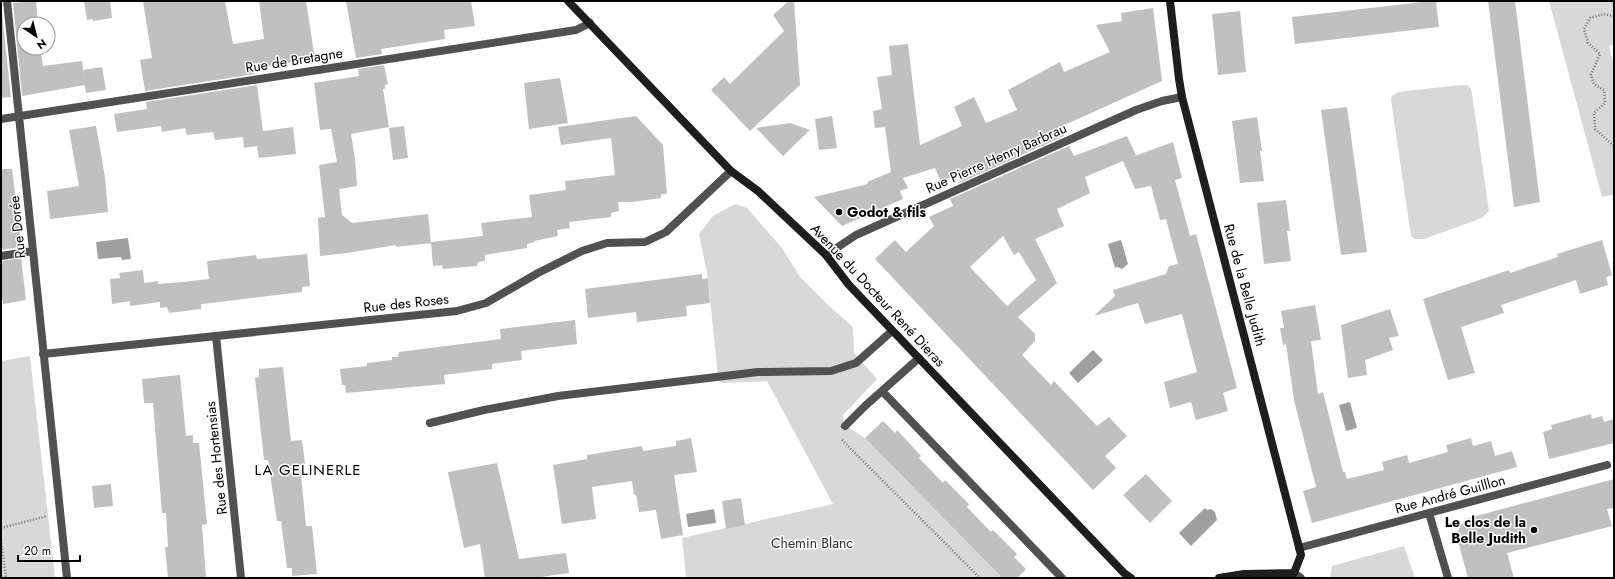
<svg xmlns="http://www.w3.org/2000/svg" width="1615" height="579" font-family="Jost,sans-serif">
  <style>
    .green { fill: #d8d8d8 }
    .water { fill: #9f9f9f }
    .building { fill: #c0c0c0; fill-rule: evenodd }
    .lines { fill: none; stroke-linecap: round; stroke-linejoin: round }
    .path { stroke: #737373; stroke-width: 2.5; stroke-dasharray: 1 2; stroke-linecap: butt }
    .lane { stroke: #515151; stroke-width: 8 }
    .street { stroke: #515151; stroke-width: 8 }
    .secondary { stroke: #1e1e1e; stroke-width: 8 }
    .poi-dot { fill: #000; stroke: #fff; stroke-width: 1.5 }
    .labels { text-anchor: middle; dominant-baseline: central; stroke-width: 3; stroke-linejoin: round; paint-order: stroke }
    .street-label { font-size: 14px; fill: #000; stroke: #fff }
    .poi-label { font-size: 14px; font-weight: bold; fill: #000; stroke: #fff; text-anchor: start }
    .park-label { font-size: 14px; fill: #2f2f2f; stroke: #fff }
    .neighbourhood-label { font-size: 15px; letter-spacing: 1px; fill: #000; stroke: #fff }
  </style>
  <rect width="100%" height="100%" fill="#fff"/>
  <!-- green -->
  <path class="green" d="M 1549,1 L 1614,1 L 1614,44 L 1609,46 L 1614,65 L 1614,194 L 1602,197 Z
    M 1461,85 L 1467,85 L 1471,89 L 1472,94 L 1489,211 L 1482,218 L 1424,239 L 1415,239 L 1411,236 L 1391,100 L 1392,96 L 1398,92 Z
    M 735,204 L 747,208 L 782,248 L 800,277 L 828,305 L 853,327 L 854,353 L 877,379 L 843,415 L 843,424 L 865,438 L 1002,578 L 686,578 L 682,538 L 833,504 L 767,381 L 721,383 L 718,377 L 708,278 L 699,234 L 713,216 Z
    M 30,356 L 55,578 L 1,578 L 1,361 Z
    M 1404,546 L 1415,578 L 1330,577 L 1332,566 Z"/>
  <!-- water -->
  <path class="water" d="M 128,238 L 131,259 L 122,260 L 121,257 L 98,259 L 96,242 Z
    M 1121,240 L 1128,264 L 1122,269 L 1117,267 L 1115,268 L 1108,244 Z
    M 1093,350 L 1103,360 L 1078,383 L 1069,373 Z
    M 1350,402 L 1357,428 L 1346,431 L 1339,405 Z
    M 1205,508 L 1207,510 L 1211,509 L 1215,512 L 1217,520 L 1191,546 L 1179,533 Z
    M 714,509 L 716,523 L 688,527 L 686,514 Z"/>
  <!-- building -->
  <path class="building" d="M 36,1 L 38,24 L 24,24 L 24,48 L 40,48 L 43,66 L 82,61 L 85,85 L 22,96 L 13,3 Z
    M 84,1 L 110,1 L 112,18 L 93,21 L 93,19 L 87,20 Z
    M 143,1 L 225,1 L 233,44 L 264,39 L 259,1 L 306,1 L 315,59 L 254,68 L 255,74 L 145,91 L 140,60 L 152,58 Z
    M 346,1 L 471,1 L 475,26 L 444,30 L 445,39 L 381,49 L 382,54 L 356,58 Z
    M 789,1 L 794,1 L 800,85 L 750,131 L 711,90 L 724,77 L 730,84 L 784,31 L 773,15 Z
    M 1431,1 L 1436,1 L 1439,27 L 1295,44 L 1292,17 Z
    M 1488,1 L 1515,1 L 1540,202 L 1514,207 Z
    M 1,4 L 11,97 L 1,98 Z
    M 1153,8 L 1162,81 L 1060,127 L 1064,136 L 957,184 L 977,166 L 941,182 L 935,168 L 903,178 L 908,188 L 900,191 L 903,199 L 842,226 L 814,197 L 868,184 L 867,182 L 891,172 L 885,127 L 875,128 L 873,111 L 882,109 L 877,77 L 892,75 L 889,46 L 908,44 L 920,145 L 962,126 L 954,107 L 974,97 L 986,123 L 1017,110 L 1008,90 L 1060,62 L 1064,72 L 1110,52 L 1096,25 L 1122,21 L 1121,13 Z
    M 1240,11 L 1246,72 L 1218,75 L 1212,14 Z
    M 384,65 L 388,84 L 385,85 L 385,89 L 383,89 L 389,127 L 351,134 L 355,159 L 357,186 L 339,189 L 342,215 L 352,223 L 428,214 L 431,243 L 396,247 L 396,245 L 347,253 L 320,256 L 318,218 L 325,217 L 319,165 L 337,162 L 331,129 L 320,130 L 314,83 L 359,76 L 358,69 Z
    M 102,67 L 106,90 L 86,93 L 83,70 Z
    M 560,78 L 568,123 L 529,129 L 524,83 Z
    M 257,85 L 263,131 L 293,127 L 296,154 L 259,158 L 257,146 L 244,148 L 243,137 L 215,140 L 213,132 L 187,135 L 185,128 L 162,132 L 161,126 L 117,132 L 114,114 L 147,109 L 146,102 Z
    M 1347,107 L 1367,252 L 1341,255 L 1321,110 Z
    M 636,116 L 663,145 L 667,194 L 661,194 L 661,198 L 632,202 L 618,202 L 619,211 L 611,213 L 611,217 L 569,222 L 570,228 L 557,230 L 558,236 L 534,241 L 534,242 L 527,244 L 527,248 L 485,255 L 485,261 L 478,262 L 477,266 L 443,269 L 442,265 L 433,266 L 431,242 L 483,236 L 481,223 L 532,217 L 529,195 L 566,190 L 565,181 L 615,175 L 611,138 L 561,145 L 558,127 Z
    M 832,116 L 837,148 L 819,150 L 815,119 Z
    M 1257,117 L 1262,151 L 1260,151 L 1264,181 L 1240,183 L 1232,121 Z
    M 790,123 L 810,130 L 783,156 L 756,128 Z
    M 96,126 L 105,177 L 108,212 L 50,219 L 47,191 L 79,186 L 69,130 Z
    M 404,126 L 408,158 L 393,160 L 389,128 Z
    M 1127,136 L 1136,155 L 1132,157 L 1173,142 L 1182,178 L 1175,180 L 1190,236 L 1196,234 L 1237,388 L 1223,393 L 1228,411 L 1196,420 L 1191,402 L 1170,408 L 1164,382 L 1197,372 L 1182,314 L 1145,324 L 1138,303 L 1094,316 L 1115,296 L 1113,290 L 1166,274 L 1169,266 L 1178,264 L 1166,219 L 1160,220 L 1151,186 L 1135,189 L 1123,161 L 1085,177 L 1090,193 L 1057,209 L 1064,226 L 1035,239 L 1057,283 L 1018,317 L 1035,334 L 1035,341 L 1022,355 L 1051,385 L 1054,381 L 1097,426 L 1109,417 L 1127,436 L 1105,456 L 1116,468 L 1093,490 L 875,259 L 895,240 L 906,252 L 934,226 L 929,217 L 953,206 L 950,199 L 1069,146 L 1074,156 ZM 1003,236 L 1014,255 L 1019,252 L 1036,280 L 1007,306 L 970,267 Z
    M 1,169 L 12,169 L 21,242 L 19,242 L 20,247 L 1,250 Z
    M 1286,200 L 1290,231 L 1287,231 L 1291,261 L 1264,264 L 1257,203 Z
    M 1602,240 L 1612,275 L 1606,277 L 1608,285 L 1580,294 L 1576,280 L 1501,305 L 1504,313 L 1461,327 L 1475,373 L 1448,380 L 1423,299 L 1509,270 L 1510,273 L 1558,257 L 1557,254 Z
    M 307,254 L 310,286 L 302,287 L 302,292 L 211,303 L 201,304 L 201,309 L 169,313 L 167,307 L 160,308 L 160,302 L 130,306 L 130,301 L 112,304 L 110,279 L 120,278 L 119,273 L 143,270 L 144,283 L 158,281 L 158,284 L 183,282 L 209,279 L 207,261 L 256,255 L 257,259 Z
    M 21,258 L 26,300 L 3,304 L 1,292 L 1,261 Z
    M 702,274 L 702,279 L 708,278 L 710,303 L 686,306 L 687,316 L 637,322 L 636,312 L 588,318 L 585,289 Z
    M 1315,305 L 1321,340 L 1311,341 L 1318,394 L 1323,392 L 1343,472 L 1345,472 L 1347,479 L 1384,470 L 1382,462 L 1407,455 L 1409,463 L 1448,452 L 1446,445 L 1471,438 L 1473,446 L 1491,441 L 1495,456 L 1512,451 L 1517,467 L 1312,523 L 1303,491 L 1316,487 L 1294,400 L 1286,344 L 1283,345 L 1280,328 L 1284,328 L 1281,311 Z
    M 1390,309 L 1399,336 L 1389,338 L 1393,350 L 1365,360 L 1367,375 L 1348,378 L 1341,325 Z
    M 575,320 L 577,344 L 521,351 L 522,360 L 492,364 L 492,369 L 444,375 L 445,384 L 346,393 L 345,385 L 342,385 L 340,369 L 367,366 L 367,363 L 392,360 L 392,357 L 398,357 L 399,352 L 501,339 L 500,329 Z
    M 283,367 L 291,441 L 302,440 L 305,464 L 300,465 L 306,526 L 312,526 L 317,574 L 292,576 L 292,568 L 287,568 L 281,521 L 277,521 L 268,460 L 264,460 L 255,378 L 259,377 L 259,369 Z
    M 180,375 L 186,436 L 193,435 L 193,443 L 199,443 L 207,524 L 202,525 L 206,578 L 168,578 L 165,547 L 168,547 L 166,513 L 162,513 L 153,403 L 144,403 L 142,379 Z
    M 1591,414 L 1592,419 L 1602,416 L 1604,422 L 1614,419 L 1614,443 L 1549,459 L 1543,432 L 1552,429 L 1551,425 Z
    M 883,421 L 895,433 L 897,430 L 921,456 L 919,458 L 943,483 L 945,480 L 969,504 L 967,507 L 991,532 L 993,530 L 1017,554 L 1014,557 L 1026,569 L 1017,578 L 1002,578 L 865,438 Z
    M 691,438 L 697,472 L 674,475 L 683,535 L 661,539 L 656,510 L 639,512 L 636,494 L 634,495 L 632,481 L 592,487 L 596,519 L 562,524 L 553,465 L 587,459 L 587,455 L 642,446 L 643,451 L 676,446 L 676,441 Z
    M 497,463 L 519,559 L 566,553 L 569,573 L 534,578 L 485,578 L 480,544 L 464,548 L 448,472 Z
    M 1146,474 L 1172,501 L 1150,523 L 1123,495 Z
    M 1614,479 L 1614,508 L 1607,509 L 1612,526 L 1507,553 L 1514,578 L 1468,578 L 1456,534 L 1465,519 Z
    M 111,484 L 113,506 L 94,508 L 92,486 Z
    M 741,498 L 745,525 L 726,529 L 722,501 Z"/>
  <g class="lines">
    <!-- path -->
    <path class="path" d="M 1614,16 L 1604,14 L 1590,18 L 1584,29 L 1588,43 L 1600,54 L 1591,75 L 1594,84 L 1604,90 L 1605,103 L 1594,113 L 1595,129 L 1614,146
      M 842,440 L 980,578
      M 1,528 L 47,516
      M 1,540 L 6,578"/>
    <!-- lane -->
    <path class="lane" d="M 882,391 L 1062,578
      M 430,423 L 484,410 L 558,396 L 758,372 L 831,371 L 856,363 L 892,331
      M 845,426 L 865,406 L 919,358"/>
    <!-- street -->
    <path class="street" d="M 7,1 L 67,578
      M 1,119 L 576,30 L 590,23
      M 826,255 L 856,235 L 1136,110 L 1162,101 L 1182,97
      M 1,256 L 33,251
      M 216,336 L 241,578
      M 43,354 L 457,311 L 486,303 L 538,273 L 582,251 L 607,243 L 645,242 L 666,232 L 731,171
      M 1429,513 L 1448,578
      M 1299,548 L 1607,465
      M 1294,573 L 1301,578"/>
    <!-- secondary -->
    <path class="secondary" d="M 568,1 L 731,171 L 758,191 L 826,255 L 849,285 L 1124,573 L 1131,578
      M 1170,1 L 1179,79 L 1182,97 L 1301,555 L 1294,573 L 1244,574 L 1219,578"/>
  </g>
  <!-- markers -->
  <g class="poi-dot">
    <circle cx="839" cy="212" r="4"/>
    <circle cx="1534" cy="530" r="4"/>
  </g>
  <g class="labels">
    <!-- street labels -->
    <g class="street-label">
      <text transform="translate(294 60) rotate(-9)">Rue de Bretagne</text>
      <text transform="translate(996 158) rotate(-24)">Rue Pierre Henry Barbrau</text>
      <text transform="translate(17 227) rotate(-96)">Rue Dorée</text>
      <text transform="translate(1245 285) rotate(75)">Rue de la Belle Judith</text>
      <text transform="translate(878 295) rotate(47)">Avenue du Docteur René Dieras</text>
      <text transform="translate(406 303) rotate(-6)">Rue des Roses</text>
      <text transform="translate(216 458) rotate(-96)">Rue des Hortensias</text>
      <text transform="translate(1450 494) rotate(-15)">Rue André Guilllon</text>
    </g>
    <!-- poi labels -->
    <g class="poi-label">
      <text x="847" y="212">Godot &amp; fils</text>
      <text x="1526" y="522" text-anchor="end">Le clos de la<tspan x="1526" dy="16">Belle Judith</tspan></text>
    </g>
    <!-- park labels -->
    <g class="park-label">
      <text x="812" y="543">Chemin Blanc</text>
    </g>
    <!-- neighbourhood labels -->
    <g class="neighbourhood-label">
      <text x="308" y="470">LA GELINERLE</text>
    </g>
  </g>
  <!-- border -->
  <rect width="1615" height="579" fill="none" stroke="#000000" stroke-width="4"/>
  <!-- north arrow -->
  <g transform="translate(36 36) rotate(145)"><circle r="19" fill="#ffffff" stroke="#999999"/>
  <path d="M0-3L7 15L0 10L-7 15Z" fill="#000000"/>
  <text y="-6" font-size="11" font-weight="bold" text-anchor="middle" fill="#000000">N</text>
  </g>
  <!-- scale -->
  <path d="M18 555v6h62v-6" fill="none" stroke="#000000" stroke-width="2"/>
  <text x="24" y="555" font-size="12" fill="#000000" stroke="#ffffff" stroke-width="3" paint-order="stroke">20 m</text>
</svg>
